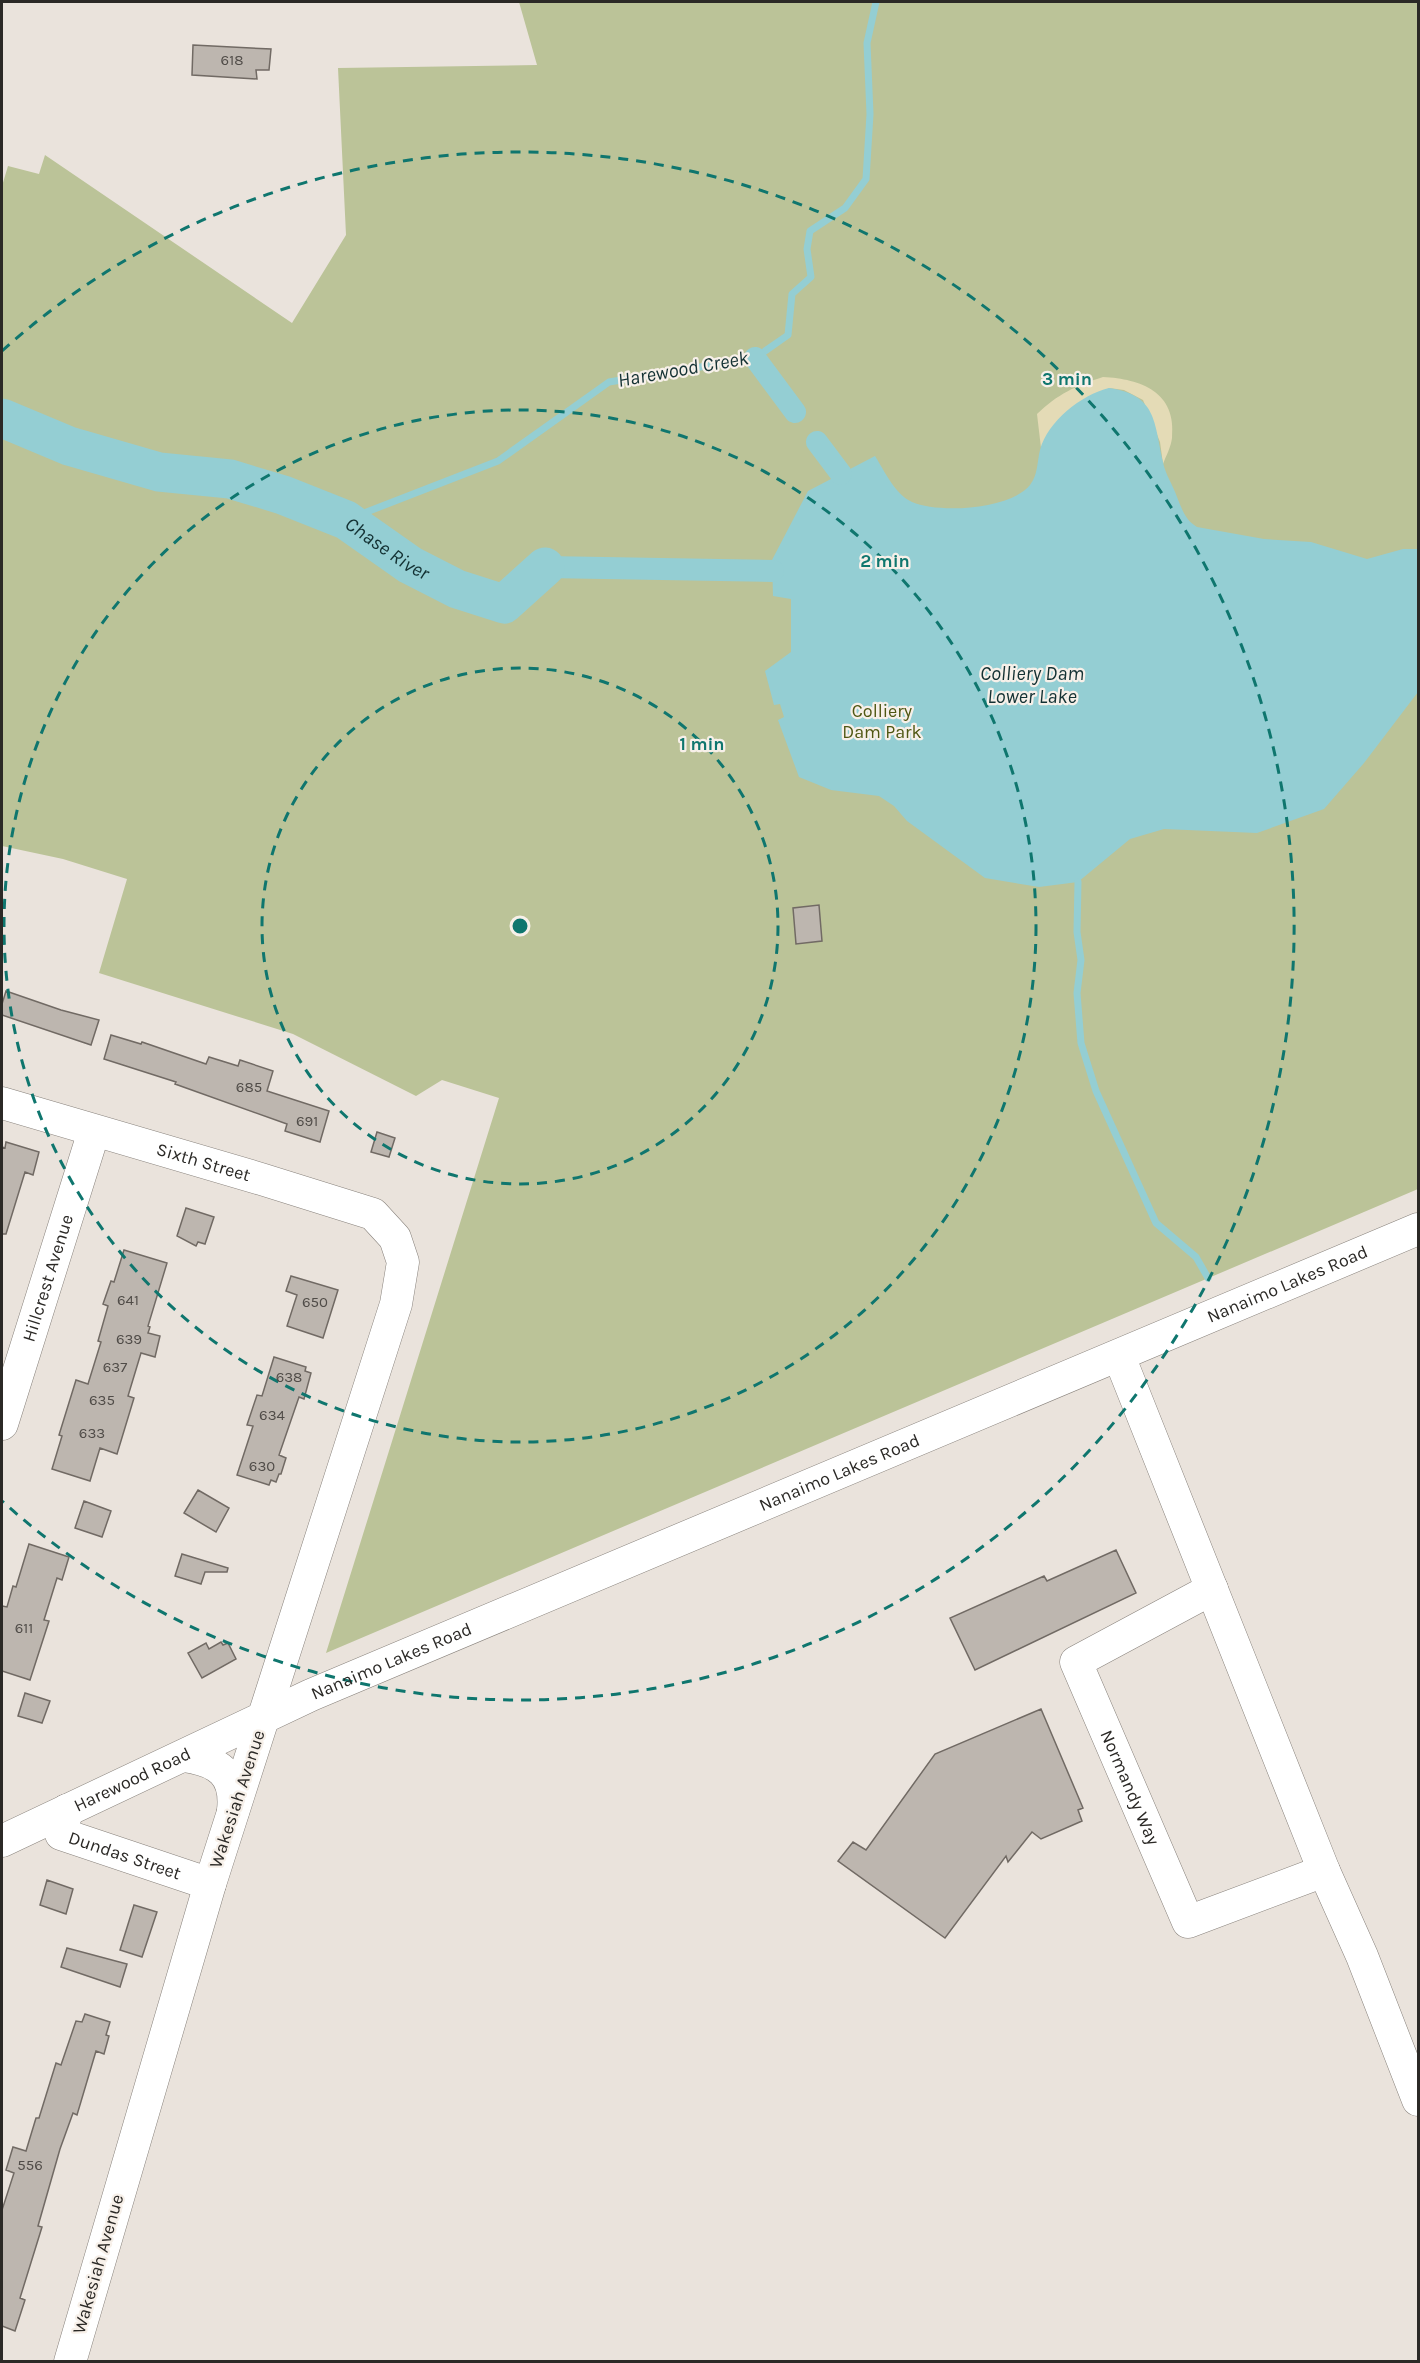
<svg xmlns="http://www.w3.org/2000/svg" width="1420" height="2363" font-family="Karla,sans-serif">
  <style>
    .green { fill: #bbc398 }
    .sand { fill: #e4dbb6 }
    .water { fill: #94ced3 }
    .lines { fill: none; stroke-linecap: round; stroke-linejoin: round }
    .stream { stroke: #94ced3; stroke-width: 7 }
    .canal { stroke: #94ced3; stroke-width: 22 }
    .river { stroke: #94ced3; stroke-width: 39 }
    .building { fill: #bdb6af; stroke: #716a64; stroke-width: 1.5 }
    .minor-casing { stroke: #88827c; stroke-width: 33 }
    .minor { stroke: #fff; stroke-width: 32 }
    .ring { fill: none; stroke: #0f766e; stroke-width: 3; stroke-dasharray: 10 8 }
    .labels { text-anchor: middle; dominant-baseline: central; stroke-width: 4.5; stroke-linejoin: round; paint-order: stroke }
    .number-label { font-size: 15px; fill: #504c48 }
    .park-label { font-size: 18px; fill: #4f5713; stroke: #f7f0e9 }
    .street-label { font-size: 18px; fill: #2b2926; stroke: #f7f0e9 }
    .water-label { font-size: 20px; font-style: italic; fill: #133133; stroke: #f7f0e9 }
    .centre { fill: #0f766e; stroke: #f7f0e9; stroke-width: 3 }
    .ring-label { font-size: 18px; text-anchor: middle; font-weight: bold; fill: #0f766e; stroke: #f7f0e9; stroke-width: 4.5; stroke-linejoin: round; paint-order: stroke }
  </style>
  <rect width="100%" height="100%" fill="#eae3dc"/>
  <!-- green -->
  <path class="green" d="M 519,2 L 1418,2 L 1418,1189 L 326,1653 L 499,1098 L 442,1080 L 416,1096 L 293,1034 L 99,973 L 127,879 L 63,859 L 2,846 L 2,186 L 8,166 L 39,174 L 45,155 L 292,323 L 346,235 L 338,68 L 537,65 Z"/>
  <!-- sand -->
  <path class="sand" d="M 1103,377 C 1141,379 1177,392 1172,438 C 1171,447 1166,456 1163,464 L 1160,442 L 1143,400 L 1124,390 L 1109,388 L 1051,429 L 1041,448 L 1037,414 C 1058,394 1075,386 1103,377 Z"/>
  <!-- water -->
  <path class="water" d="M 1109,388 C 1157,395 1154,422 1163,462 C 1165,474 1173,485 1177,497 C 1182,509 1185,520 1197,527 L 1264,539 L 1311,542 L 1367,559 L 1403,549 L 1418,549 L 1418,692 L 1364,763 L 1324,809 L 1257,833 L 1164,829 L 1130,839 L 1078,882 L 1039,887 L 985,878 L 907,821 L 894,806 L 879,796 L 831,790 L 799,777 L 778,720 L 784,717 L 780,704 L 774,705 L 765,671 L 791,652 L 791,599 L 773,596 L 772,560 L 808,491 L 875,456 C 885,472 895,494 912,502 C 940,514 1011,509 1030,485 C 1038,475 1037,462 1040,450 C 1048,421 1081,395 1109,388 Z"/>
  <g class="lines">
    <!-- stream -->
    <path class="stream" d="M 346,520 L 498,461 L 609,382 L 755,358 L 788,335 L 792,294 L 811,277 L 807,249 L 810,231 L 845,208 L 866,179 L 870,114 L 867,43 L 876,2
      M 1078,882 L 1077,932 L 1081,960 L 1077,993 L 1081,1043 L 1096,1091 L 1156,1223 L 1196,1257 L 1208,1278"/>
    <!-- canal -->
    <path class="canal" d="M 755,358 L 795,412
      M 817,442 L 841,474
      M 545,567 L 773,571"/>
    <!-- river -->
    <path class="river" id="s1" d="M 2,418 L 69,446 L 159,472 L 230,479 L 283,495 L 346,520 L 410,565 L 457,589 L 504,604 L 545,567"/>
  </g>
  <!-- building -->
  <path class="building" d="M 193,45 L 271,49 L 269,70 L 256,70 L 257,79 L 192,75 Z
    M 819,905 L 822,941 L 796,944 L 793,908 Z
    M 6,991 L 61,1010 L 99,1020 L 91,1045 L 2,1015 L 2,1004 Z
    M 111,1035 L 141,1044 L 142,1042 L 206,1064 L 209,1057 L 238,1066 L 240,1060 L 273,1071 L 267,1091 L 329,1111 L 320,1142 L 285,1131 L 287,1124 L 175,1084 L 176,1082 L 104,1059 Z
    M 377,1132 L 395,1138 L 389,1157 L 371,1152 Z
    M 6,1142 L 39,1152 L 33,1175 L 25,1172 L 6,1234 L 2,1234 L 2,1147 L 5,1148 Z
    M 186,1208 L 214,1217 L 205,1244 L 198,1242 L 196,1246 L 177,1236 Z
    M 124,1250 L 167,1263 L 148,1326 L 150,1327 L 148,1333 L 160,1336 L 155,1357 L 141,1353 L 128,1396 L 134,1398 L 117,1454 L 100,1448 L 90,1481 L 52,1469 L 62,1436 L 59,1435 L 76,1380 L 88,1384 L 101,1342 L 98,1341 L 108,1306 L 103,1304 L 111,1281 L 114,1282 Z
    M 291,1276 L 338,1290 L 323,1338 L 287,1326 L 297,1295 L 286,1291 Z
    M 274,1357 L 306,1367 L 305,1371 L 311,1373 L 304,1399 L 299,1397 L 279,1455 L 286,1458 L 281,1474 L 279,1474 L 276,1482 L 271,1480 L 269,1485 L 237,1475 L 253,1426 L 247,1425 L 257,1395 L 262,1396 Z
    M 198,1490 L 229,1508 L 216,1532 L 184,1513 Z
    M 84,1501 L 111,1511 L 102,1537 L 75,1528 Z
    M 29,1544 L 69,1557 L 62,1580 L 57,1578 L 44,1620 L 49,1621 L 30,1680 L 2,1671 L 2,1606 L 7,1607 L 13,1586 L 16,1587 Z
    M 1116,1550 L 1136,1593 L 975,1670 L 950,1618 L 1044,1576 L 1047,1581 Z
    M 182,1554 L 228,1568 L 227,1572 L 205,1572 L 201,1584 L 175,1576 Z
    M 221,1642 L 223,1645 L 228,1643 L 236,1659 L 202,1678 L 188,1653 L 206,1643 L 209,1649 Z
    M 25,1693 L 50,1701 L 42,1723 L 18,1716 Z
    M 1041,1709 L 1083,1808 L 1078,1810 L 1082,1821 L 1041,1839 L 1032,1832 L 1008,1862 L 1006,1856 L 945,1938 L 838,1861 L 853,1842 L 866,1850 L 935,1754 Z
    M 47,1880 L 73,1889 L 66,1914 L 40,1905 Z
    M 134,1905 L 157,1912 L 142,1957 L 120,1950 Z
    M 67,1948 L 127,1964 L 120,1987 L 61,1967 Z
    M 85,2014 L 110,2022 L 106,2035 L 109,2036 L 104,2054 L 96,2051 L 77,2115 L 73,2113 L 60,2149 L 38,2226 L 42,2227 L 20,2298 L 25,2300 L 15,2331 L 2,2326 L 2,2210 L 14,2173 L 6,2170 L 13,2147 L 26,2151 L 36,2118 L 39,2118 L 56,2063 L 61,2065 L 76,2021 L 82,2022 Z"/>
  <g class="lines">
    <defs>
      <g id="minor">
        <path id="s2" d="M 2,1103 L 261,1179 L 373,1214 L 395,1238 L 403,1262 L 396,1304 L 210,1884 L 70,2362"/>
        <path d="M 1119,1356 L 1324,1871 L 1362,1956 L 1418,2100"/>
        <path id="s3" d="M 2,1424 L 94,1131"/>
        <path id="s4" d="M 1212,1589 L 1076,1662 L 1188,1922 L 1324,1871"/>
        <path d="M 184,1756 C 218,1761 237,1773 233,1811"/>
        <path id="s5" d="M 67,1810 L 61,1834 L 210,1884"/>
        <path id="s6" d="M 2,1841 L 311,1695 L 1418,1229"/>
      </g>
    </defs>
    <!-- minor casing -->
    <use href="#minor" class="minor-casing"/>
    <!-- minor -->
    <use href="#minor" class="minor"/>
  </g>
  <!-- distance rings -->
  <g class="ring">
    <circle cx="520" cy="926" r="258"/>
    <circle cx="520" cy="926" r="516"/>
    <path d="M2 351A774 774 0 1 1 2 1501"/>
  </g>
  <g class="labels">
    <!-- number labels -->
    <g class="number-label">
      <text x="232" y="60">618</text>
      <text x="249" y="1087">685</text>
      <text x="307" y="1121">691</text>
      <text x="128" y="1300">641</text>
      <text x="315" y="1302">650</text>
      <text x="129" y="1339">639</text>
      <text x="115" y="1367">637</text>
      <text x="289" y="1377">638</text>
      <text x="102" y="1400">635</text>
      <text x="272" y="1415">634</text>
      <text x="92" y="1433">633</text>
      <text x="262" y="1466">630</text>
      <text x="24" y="1628">611</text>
      <text x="30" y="2165">556</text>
    </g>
    <!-- park labels -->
    <g class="park-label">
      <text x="882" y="711">Colliery<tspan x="882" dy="21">Dam Park</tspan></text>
    </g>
    <!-- street labels -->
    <g class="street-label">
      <text stroke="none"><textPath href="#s2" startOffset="210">Sixth Street</textPath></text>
      <text stroke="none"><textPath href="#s3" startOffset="153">Hillcrest Avenue</textPath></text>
      <text stroke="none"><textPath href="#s6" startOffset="1401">Nanaimo Lakes Road</textPath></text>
      <text stroke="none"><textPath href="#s6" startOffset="915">Nanaimo Lakes Road</textPath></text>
      <text stroke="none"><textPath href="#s6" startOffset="429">Nanaimo Lakes Road</textPath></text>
      <text stroke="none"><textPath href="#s6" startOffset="144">Harewood Road</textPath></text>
      <text stroke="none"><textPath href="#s4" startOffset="291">Normandy Way</textPath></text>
      <text transform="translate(237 1799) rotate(-72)">Wakesiah Avenue</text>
      <text stroke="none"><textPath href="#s5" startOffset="92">Dundas Street</textPath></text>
      <text transform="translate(98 2264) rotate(-74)">Wakesiah Avenue</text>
    </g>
    <!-- water labels -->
    <g class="water-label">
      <text transform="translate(683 369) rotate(-10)">Harewood Creek</text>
      <text stroke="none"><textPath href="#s1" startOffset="411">Chase River</textPath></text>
      <text x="1032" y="673">Colliery Dam<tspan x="1032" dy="23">Lower Lake</tspan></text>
    </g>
  </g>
  <circle cx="520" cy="926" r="9" class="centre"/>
  <g class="ring-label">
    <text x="1067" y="385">3 min</text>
    <text x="885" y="567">2 min</text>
    <text x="702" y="750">1 min</text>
  </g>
  <!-- border -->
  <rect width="1420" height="2363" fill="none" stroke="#2b2926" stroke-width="6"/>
</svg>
